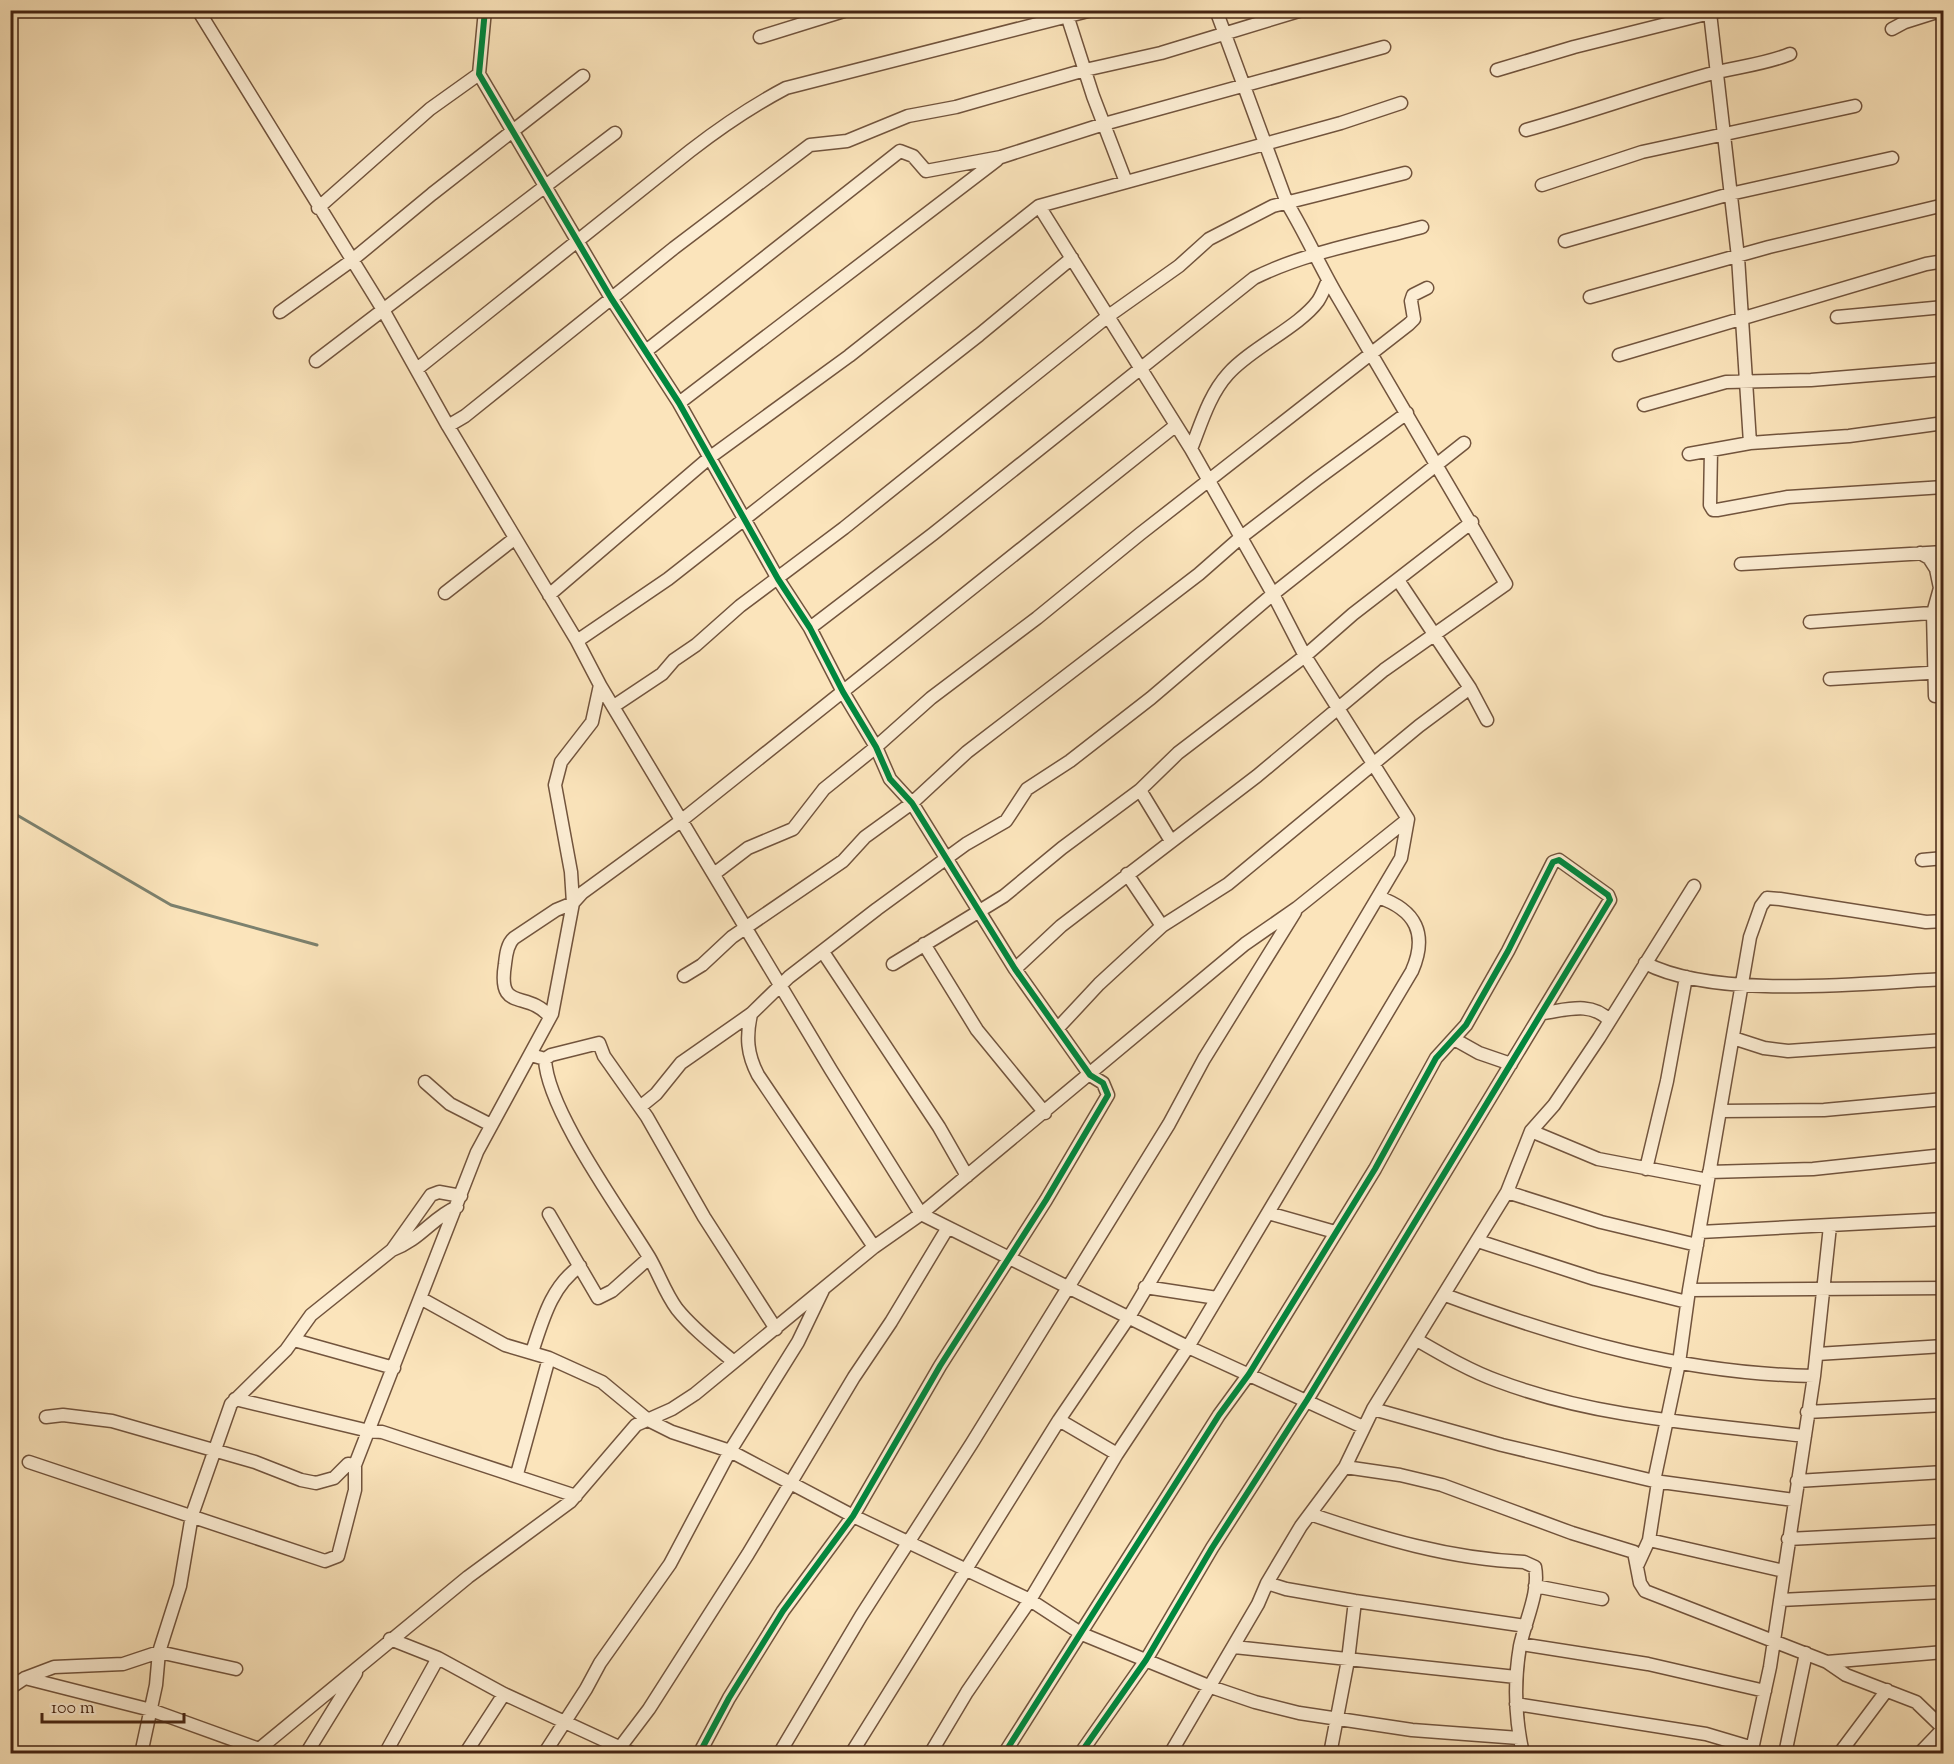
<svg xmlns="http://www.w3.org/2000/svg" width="1954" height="1764" font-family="'Sorts Mill Goudy',serif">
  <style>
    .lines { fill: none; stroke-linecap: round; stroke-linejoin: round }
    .stream { stroke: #7c816e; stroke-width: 3 }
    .minor-casing { stroke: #72543d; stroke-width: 15 }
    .minor { stroke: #fcedd3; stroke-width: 12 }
    .cycleway-casing { stroke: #fcedd3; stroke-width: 10 }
    .cycleway { stroke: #00873e; stroke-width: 6 }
  </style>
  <rect width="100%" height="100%" fill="#fbe4bb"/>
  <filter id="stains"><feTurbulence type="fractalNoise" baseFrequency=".00333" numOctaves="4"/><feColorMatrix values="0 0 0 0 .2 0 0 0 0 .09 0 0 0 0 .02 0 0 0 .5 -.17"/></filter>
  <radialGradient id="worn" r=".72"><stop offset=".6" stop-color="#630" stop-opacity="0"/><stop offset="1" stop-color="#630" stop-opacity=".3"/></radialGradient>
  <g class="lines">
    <!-- stream -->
    <path class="stream" d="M 10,811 L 171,905 L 317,945"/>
    <defs>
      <path id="minor" d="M 485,10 L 479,74 L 611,298 L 679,403 L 778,579 L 810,628 L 843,692 L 876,747 L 890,779 L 912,803 L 1015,969 L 1090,1075 L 1103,1083 L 1108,1095 L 1046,1200 L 940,1366 L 853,1516 L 783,1611 L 729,1698 L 699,1754
        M 1066,12 L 1093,96 L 1126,182
        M 1710,13 L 1738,257 L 1750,443
        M 1892,29 L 1905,22 L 1943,10
        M 760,37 L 847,10
        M 1497,70 L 1574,47 L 1722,10
        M 1526,130 C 1587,113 1645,92 1706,75 C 1734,67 1763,65 1790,54
        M 1542,185 L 1642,152 L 1855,106
        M 318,208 L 430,109 L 479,74
        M 1565,241 L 1730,194 L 1892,158
        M 1590,297 L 1769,247 L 1944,205
        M 280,312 L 351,261 L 432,194 L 583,76
        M 1837,317 L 1944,307
        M 646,351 L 900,151 L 913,156 L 926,171 L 1001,157 L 1104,124 L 1384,47
        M 1619,355 L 1926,264 L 1944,261
        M 316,361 L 615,133
        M 417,369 L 690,151 C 721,127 752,106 786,88 L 1092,10
        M 679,403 L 997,160
        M 1644,405 L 1726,382 L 1811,380 L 1944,369
        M 448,426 L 465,416 L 674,248 L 810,145 L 847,141 L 908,116 L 956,107 L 1085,70 L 1161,53 L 1302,10
        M 1191,449 C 1201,424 1209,395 1228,374 C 1251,348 1299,327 1318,301 C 1322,295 1325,287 1328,280
        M 1711,450 L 1710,505 L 1713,510 L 1717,510 L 1788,497 L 1944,487
        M 1689,454 L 1750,443 L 1849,436 L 1944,423
        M 1920,553 L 1929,558 L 1936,569 L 1940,588 L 1933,613 L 1935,696
        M 1741,564 L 1944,552
        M 1398,580 L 1470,688 L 1487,720
        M 445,593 L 514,539
        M 549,595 L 709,458 L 849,356 L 1039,206 L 1341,123 L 1401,103
        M 1810,622 L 1944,612
        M 810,628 L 933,534 L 1254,278 C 1306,252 1366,242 1422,227
        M 577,641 L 668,579 L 979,335 L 1072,258
        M 1830,679 L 1944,672
        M 600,685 L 831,1070 L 921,1214 L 1245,944 L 1297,908 L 1408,819
        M 614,706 L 662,674 L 674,660 L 696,645 L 740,606 L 844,528 L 1107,317 L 1179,266 L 1209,239 L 1273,206 L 1405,173
        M 1140,790 L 1171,841
        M 1922,860 L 1944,858
        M 714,874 L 748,848 L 793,829 L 824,789 L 876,747 L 931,698 L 1037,618 L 1140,534 L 1409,324 L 1414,319 L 1411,301 L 1413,295 L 1427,288
        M 1127,874 L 1162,926
        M 924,944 L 977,1030 L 1045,1113
        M 823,952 L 939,1127 L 967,1176
        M 1645,963 C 1716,1000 1863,983 1944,979
        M 893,964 L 1004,896 L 1062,848 L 1140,790 L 1178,753 L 1305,656 L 1353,614 L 1472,522
        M 1015,969 L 1061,926 L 1257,776 L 1384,670 L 1506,584 L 1339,299 C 1320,267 1306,234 1287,203 L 1216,10
        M 684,976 L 702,965 L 732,937 L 843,861 L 865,837 L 912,803 L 967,752 L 1199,574 L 1240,538 L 1317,479 L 1407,413
        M 1543,1013 C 1566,1010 1591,1001 1609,1020
        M 751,1014 C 746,1037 747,1054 758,1075 L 874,1247
        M 550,1017 C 527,989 497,1014 505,964 C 506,955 507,944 514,938 L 556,910 L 573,903 L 582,893 L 682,820 L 1175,426
        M 1058,1028 L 1099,984 L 1162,926 L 1228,884 L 1419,726 L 1470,688
        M 1733,1038 L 1764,1048 L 1788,1051 L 1944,1040
        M 1454,1039 L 1479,1053 L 1511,1064
        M 531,1055 L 545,1059 L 551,1055 L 599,1043 L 604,1056 L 647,1117 L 704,1217 L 776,1329
        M 545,1059 C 547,1110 621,1211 649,1257 C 659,1274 665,1293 677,1309 C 693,1329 715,1346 734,1362
        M 425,1082 L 450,1104 L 491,1125
        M 640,1107 L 656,1094 L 681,1063 L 751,1014 L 789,977 L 877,909 L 966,844 L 1006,821 L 1027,789 L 1070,761 L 1151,698 L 1273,594 L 1464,443
        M 1721,1111 L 1824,1110 L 1944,1099
        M 1531,1131 L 1598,1159 L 1708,1180
        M 1646,1169 L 1667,1081 L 1686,977
        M 1709,1172 L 1813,1169 L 1944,1155
        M 1507,1192 L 1601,1222 L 1697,1245
        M 1268,1213 L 1335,1232
        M 549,1214 L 598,1298 L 612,1291 L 649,1258
        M 1700,1232 L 1944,1219
        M 1478,1241 L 1595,1279 L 1687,1302
        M 392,1250 C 420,1240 433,1217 457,1207
        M 1145,1287 L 1217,1298
        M 1689,1290 L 1944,1288
        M 1445,1295 C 1566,1340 1684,1374 1814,1376
        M 422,1299 L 505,1345 L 549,1358 L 602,1382 L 648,1420 L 672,1432 L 730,1451 L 853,1516 L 1030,1600 L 1082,1634 L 1211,1687 L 1255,1702 L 1299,1713 L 1412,1730 L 1519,1738
        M 294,1340 L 394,1368
        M 1417,1340 C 1443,1355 1470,1371 1498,1381 C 1596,1418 1703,1424 1805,1436
        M 532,1352 C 543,1319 551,1287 580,1266
        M 1817,1354 L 1944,1346
        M 235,1399 L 369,1431 L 382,1432 L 576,1496
        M 1373,1409 L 1502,1445 L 1654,1481 L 1794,1500
        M 1807,1412 L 1944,1405
        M 46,1417 L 63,1415 L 112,1421 L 255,1462 L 301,1480 L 316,1483 L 334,1478 L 348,1464 L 355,1465
        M 1059,1420 L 1117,1454
        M 29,1462 L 325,1561 L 338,1556 L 355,1490 L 355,1465 L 477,1152 L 552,1014 L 573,903 L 571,872 L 555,785 L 561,762 L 592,722 L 600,685 L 577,641 L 448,426 L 382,308 L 198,10
        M 1345,1467 L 1400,1475 L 1442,1485 L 1572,1533 L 1634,1552 L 1640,1583 L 1645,1591 L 1827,1662 L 1846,1675 L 1916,1702 L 1944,1729
        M 517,1474 L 549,1358
        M 1654,1481 L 1679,1363 L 1689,1290 L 1750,937 L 1761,906 L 1767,898 L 1780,899 L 1926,922 L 1944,921
        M 1797,1481 L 1944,1472
        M 1310,1514 C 1380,1538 1450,1559 1524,1562 L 1535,1567 C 1540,1592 1525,1621 1520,1646 C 1514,1681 1515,1718 1523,1754
        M 1788,1539 L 1944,1531
        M 1649,1540 L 1784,1571
        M 1638,1564 L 1649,1540 L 1658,1482
        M 1267,1583 L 1286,1589 L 1355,1601 L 1526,1626
        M 1535,1586 L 1602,1599
        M 1780,1600 L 1944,1592
        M 390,1639 L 438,1658 L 504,1694 L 634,1754
        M 1521,1644 L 1648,1664 L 1765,1691
        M 1234,1647 L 1516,1677
        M 1827,1662 L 1944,1652
        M 25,1678 L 151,1710 L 259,1749
        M 10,1688 L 25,1678 L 54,1667 L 123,1664 L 159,1652 L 236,1669
        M 1516,1704 L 1706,1734 L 1753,1748
        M 141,1754 L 156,1685 L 159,1652 L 180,1586 L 192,1515 L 231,1404 L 286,1350 L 311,1315 L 392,1250 L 431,1195 L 439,1192 L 461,1196
        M 253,1754 L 468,1577 L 570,1502 L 636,1425 L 672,1409 L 695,1394 L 874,1247 L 921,1214 L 1188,1347 L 1363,1427
        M 306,1754 L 356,1673
        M 385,1754 L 438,1658
        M 465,1754 L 504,1694
        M 544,1754 L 586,1689 L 600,1663 L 670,1564 L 730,1451 L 798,1342 L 823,1290
        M 615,1754 L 649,1709 L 748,1554 L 854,1377 L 891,1322 L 947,1229
        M 779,1754 L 861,1616 L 972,1443 L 1169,1124 L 1204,1059 L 1295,912
        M 851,1754 L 1059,1420 L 1129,1317 L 1401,858 L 1408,819 L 1305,656 L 1273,594 L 1191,449 L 1039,206
        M 930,1754 L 967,1692 L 1030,1600 L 1117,1454 L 1188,1347 L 1412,971 C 1428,934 1416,910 1378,897
        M 1004,1754 L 1219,1415 L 1249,1374 L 1375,1169 L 1436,1058 L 1466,1025 L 1508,951 L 1553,862 L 1559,860 L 1608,895 L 1610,900 L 1307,1400 L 1212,1548 L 1146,1660 L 1080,1754
        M 1170,1754 L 1258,1604 L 1267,1583 L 1301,1526 L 1345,1467 L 1373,1409 L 1507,1192 L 1531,1131 L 1554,1105 L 1599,1038 L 1694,886
        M 1330,1754 L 1348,1660 L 1355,1601
        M 1751,1754 L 1770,1667 L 1814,1376 L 1830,1226
        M 1785,1754 L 1806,1653
        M 1839,1754 L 1887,1690
        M 1919,1754 L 1943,1729"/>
    </defs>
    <!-- minor casing -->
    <use href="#minor" class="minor-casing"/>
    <!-- minor -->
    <use href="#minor" class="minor"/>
    <defs>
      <path id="cycleway" d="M 485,10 L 479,74 L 611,298 L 679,403 L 778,579 L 810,628 L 843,692 L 876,747 L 890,779 L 912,803 L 1015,969 L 1090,1075 L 1103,1083 L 1108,1095 L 1046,1200 L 940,1366 L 853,1516 L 783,1611 L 729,1698 L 699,1754
        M 1004,1754 L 1219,1415 L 1249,1374 L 1375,1169 L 1436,1058 L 1466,1025 L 1508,951 L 1553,862 L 1559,860 L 1608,895 L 1610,900 L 1307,1400 L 1212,1548 L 1146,1660 L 1080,1754"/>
    </defs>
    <!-- cycleway casing -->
    <use href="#cycleway" class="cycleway-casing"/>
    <!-- cycleway -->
    <use href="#cycleway" class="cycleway"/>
  </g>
  <!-- margin -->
  <rect width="1954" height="1764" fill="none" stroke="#fbe4bb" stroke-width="36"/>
  <rect x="12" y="12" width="1930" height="1740" fill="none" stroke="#452413" stroke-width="3"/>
  <rect x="18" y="18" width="1918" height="1728" fill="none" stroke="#452413" stroke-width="1.5"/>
  <!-- scale -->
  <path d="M42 1713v9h142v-9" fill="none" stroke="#452413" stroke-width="3"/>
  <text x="51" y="1713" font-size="18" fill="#452413" stroke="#fcedd3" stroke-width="4.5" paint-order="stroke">100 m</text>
  <rect width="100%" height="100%" filter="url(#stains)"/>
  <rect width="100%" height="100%" fill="url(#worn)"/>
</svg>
